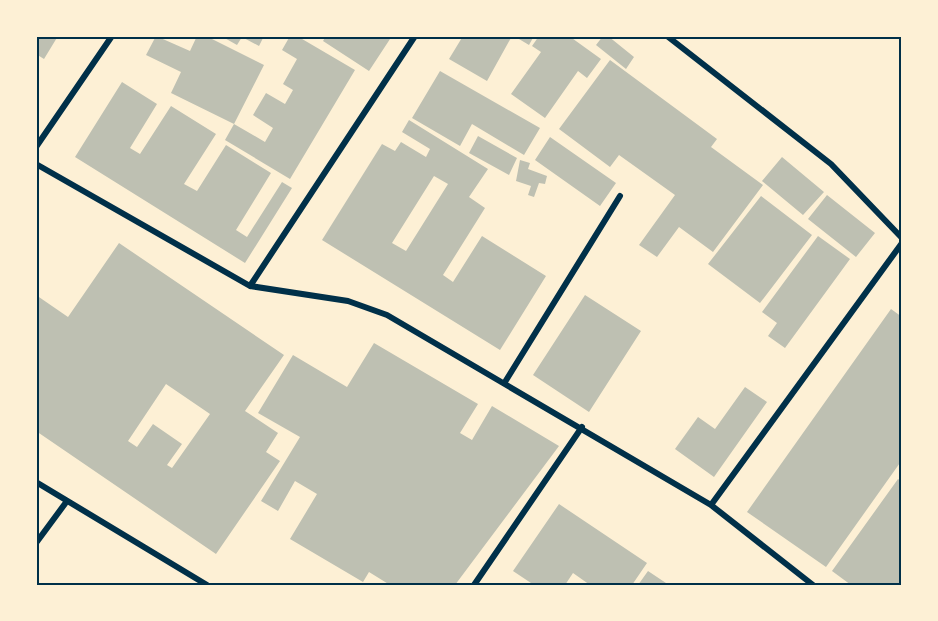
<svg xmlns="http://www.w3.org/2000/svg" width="938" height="621" font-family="'Fira Sans',sans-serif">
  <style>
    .building { fill: #bec0b2; fill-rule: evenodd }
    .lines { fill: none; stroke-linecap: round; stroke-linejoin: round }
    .minor { stroke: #003049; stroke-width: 6 }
    .neatline { fill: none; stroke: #003049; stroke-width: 2 }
  </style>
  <rect width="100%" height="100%" fill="#fdf0d5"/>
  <!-- building -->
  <path class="building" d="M 36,36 L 58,36 L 44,59 L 36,54 Z
    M 156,36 L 190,51 L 197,36 L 206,36 L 264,65 L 234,124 L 171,93 L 181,72 L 146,55 Z
    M 221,36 L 264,36 L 259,46 L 242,37 L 237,45 Z
    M 290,36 L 297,36 L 355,70 L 290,179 L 225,140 L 234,124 L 265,142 L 273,128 L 253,115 L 266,93 L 285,104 L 293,90 L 283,84 L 297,59 L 282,50 Z
    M 326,36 L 392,36 L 369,71 L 323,41 Z
    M 463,36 L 512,36 L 487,81 L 449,59 Z
    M 514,36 L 534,36 L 529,45 Z
    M 539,36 L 569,36 L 601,59 L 587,78 L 578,71 L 545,118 L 511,94 L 541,52 L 532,46 Z
    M 603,36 L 608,36 L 634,57 L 626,69 L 596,45 Z
    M 610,60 L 717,139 L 711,147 L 763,185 L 713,252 L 679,227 L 657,257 L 639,245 L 675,195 L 619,155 L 610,167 L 559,129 Z
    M 440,71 L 540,128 L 524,155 L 472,124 L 460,146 L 412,118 Z
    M 122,82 L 157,104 L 130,148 L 140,154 L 171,106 L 216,134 L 184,184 L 197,191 L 226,145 L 271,173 L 236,230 L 247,237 L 282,182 L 292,188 L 245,263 L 75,157 Z
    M 409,120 L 488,169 L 469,197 L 485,208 L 443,275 L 453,282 L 482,236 L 546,276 L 500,350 L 322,240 L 382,144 L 395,151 L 401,142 L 426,157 L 430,149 L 402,132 ZM 434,176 L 448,184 L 406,251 L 392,243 Z
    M 478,136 L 517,158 L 509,175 L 469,153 Z
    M 550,137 L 616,183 L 600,206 L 535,160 Z
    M 782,157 L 824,192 L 803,215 L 762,181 Z
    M 520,160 L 530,163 L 528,169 L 547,176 L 545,184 L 539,183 L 534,197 L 528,195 L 531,186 L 516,181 Z
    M 827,195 L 875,233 L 856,257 L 808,219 Z
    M 761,196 L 812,235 L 760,303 L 708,264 Z
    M 818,236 L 850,259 L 785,348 L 768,336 L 777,323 L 762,312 Z
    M 119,243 L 284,355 L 245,411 L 278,433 L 266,452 L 280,461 L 216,554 L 36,431 L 36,295 L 68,317 ZM 166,384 L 210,414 L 172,468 L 167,465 L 182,444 L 153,424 L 137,447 L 128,441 Z
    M 585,295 L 641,331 L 589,412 L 533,375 Z
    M 891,309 L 902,317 L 902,460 L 826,567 L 747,512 Z
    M 374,343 L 478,404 L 460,433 L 472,440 L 492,406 L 559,446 L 455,585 L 390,585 L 369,572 L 363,582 L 290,539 L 317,494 L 295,481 L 278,511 L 261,501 L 300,437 L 258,413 L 293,355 L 347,387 Z
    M 745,387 L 767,402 L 714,477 L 675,449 L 698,417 L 715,429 Z
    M 898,479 L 902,482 L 902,585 L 851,585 L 832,571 Z
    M 559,504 L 647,563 L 632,585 L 590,585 L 573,573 L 565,585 L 534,585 L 513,571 Z
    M 648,571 L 669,585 L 638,585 Z"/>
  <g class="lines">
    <!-- minor -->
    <path class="minor" d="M 667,36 L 831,164 L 902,238
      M 36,147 L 112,36
      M 36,164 L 250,286 L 348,301 L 387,315 L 711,505 L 813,585
      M 250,286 L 415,36
      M 505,382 L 620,196
      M 36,482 L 207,585
      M 711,505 L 902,243
      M 36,543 L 67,501
      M 474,585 L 582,427"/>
  </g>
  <!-- border -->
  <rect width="938" height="621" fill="none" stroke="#fdf0d5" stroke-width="75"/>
  <rect x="38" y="38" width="862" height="546" class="neatline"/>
</svg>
